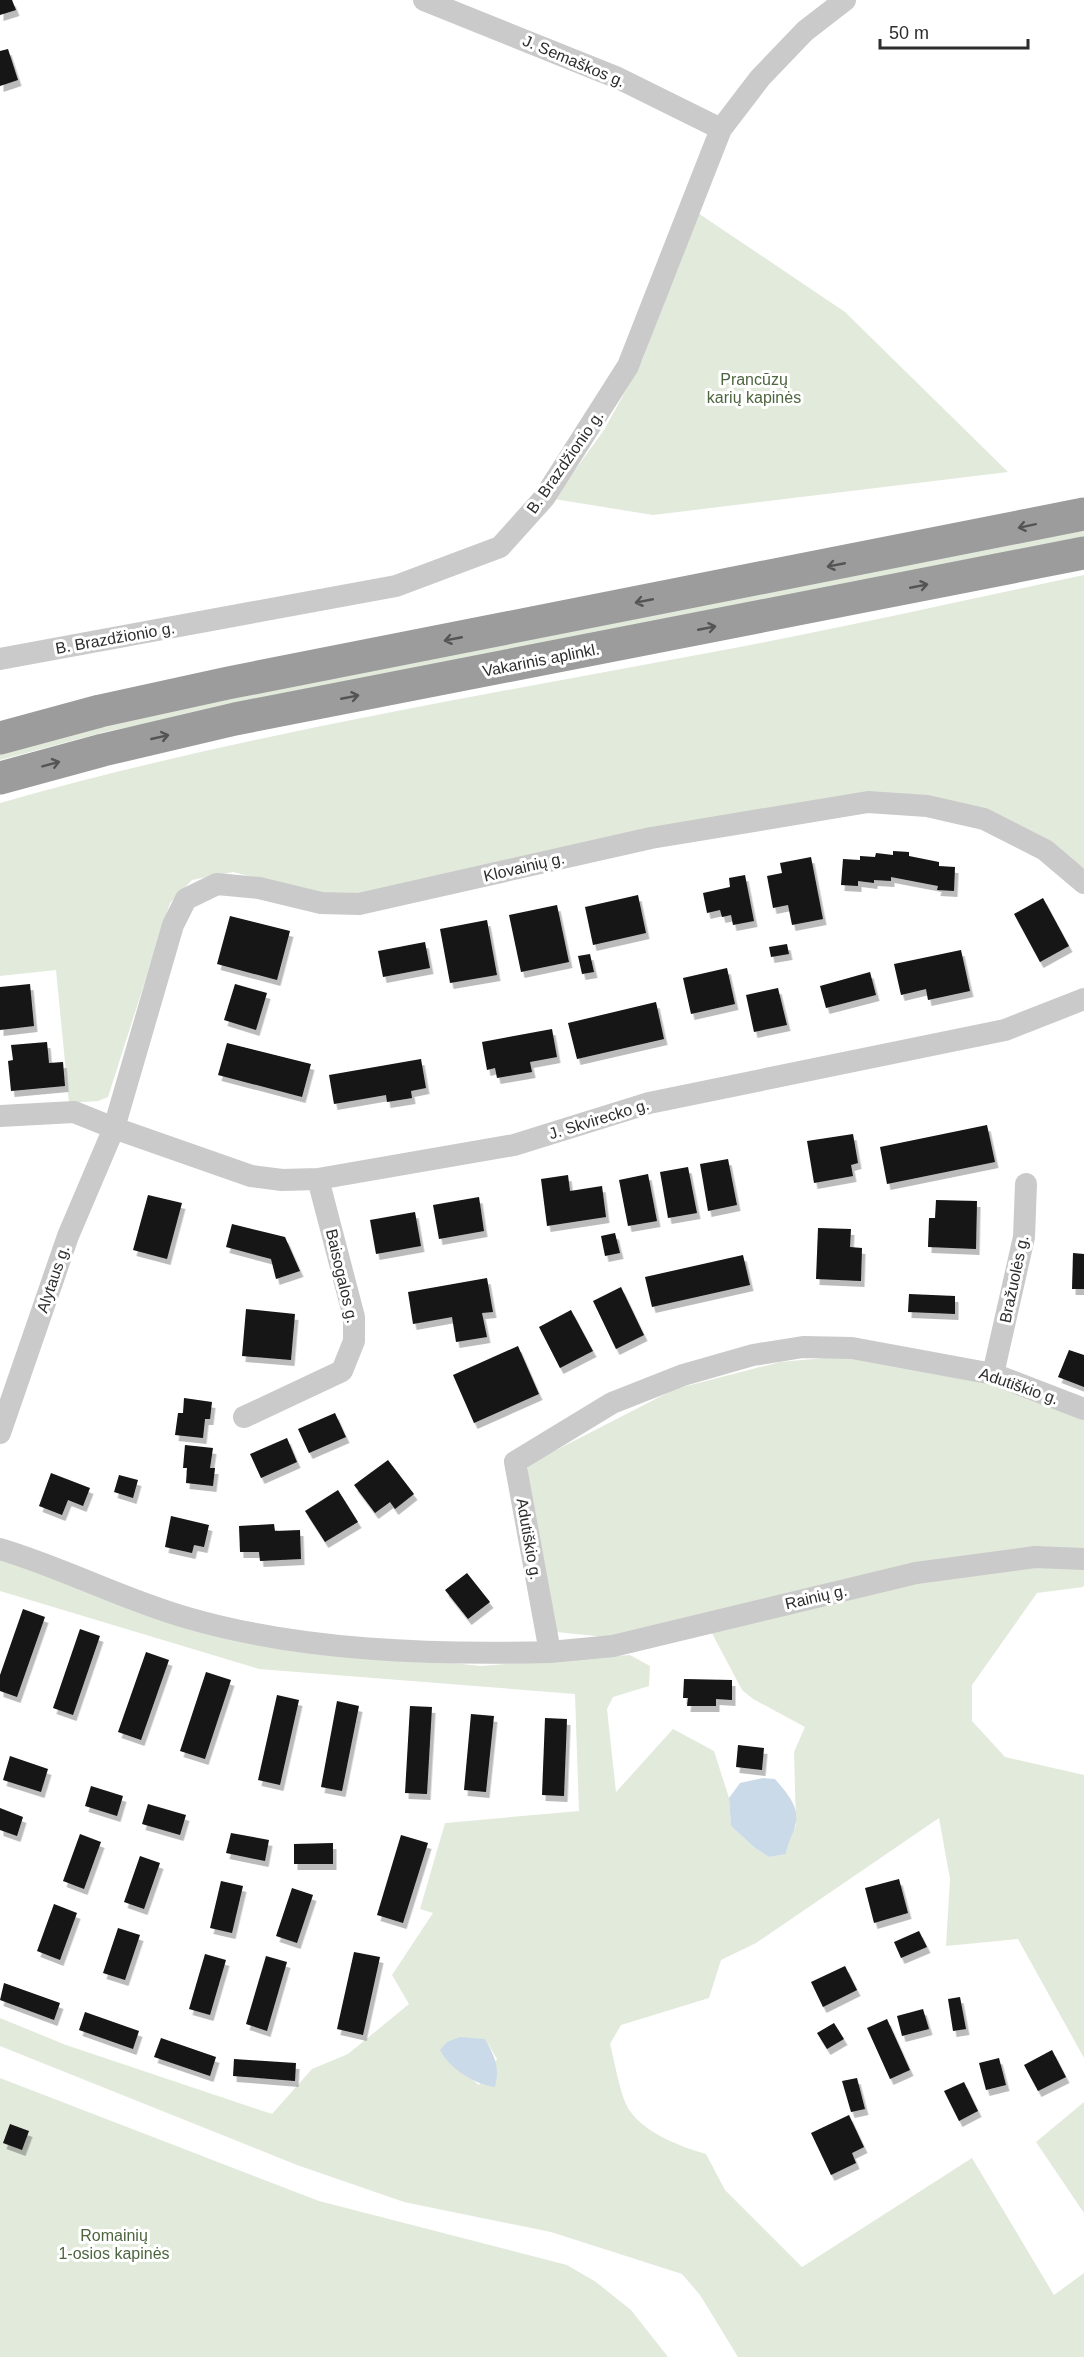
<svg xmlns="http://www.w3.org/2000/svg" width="1084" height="2357" font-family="Arial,sans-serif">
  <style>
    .green { fill: #e2eadc; fill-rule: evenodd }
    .water { fill: #cadae8 }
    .building { fill: #141414; filter: url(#shadow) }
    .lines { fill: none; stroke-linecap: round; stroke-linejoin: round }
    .minor { stroke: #cacaca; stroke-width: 22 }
    .trunk { stroke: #9c9c9c; stroke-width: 33 }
    .oneway { stroke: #545454 }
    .labels { text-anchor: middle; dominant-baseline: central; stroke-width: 6; stroke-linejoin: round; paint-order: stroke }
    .street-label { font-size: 16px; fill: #2d2d2d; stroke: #fff }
    .park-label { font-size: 16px; fill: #4d653f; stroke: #fff }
  </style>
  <defs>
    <filter id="shadow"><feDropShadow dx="3.5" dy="6" stdDeviation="0" flood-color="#0004"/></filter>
  </defs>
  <rect width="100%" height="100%" fill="#fff"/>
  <!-- green -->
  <path class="green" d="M 698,213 L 845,312 L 1008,472 L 653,515 L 554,499 L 604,430 L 642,361 Z
    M 1084,526 L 1084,538 L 400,671 L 105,732 L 0,760 L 0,751 L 106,720 Z
    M 1084,575 L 1084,868 L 1047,843 L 934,802 L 361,895 L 313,893 L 233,872 L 192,880 L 170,903 L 108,1097 L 98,1101 L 69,1103 L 56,970 L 0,976 L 0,803 C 235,736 474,697 713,652 C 837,629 961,601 1084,575 Z
    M 847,1356 L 988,1384 L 1084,1416 L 1084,1585 L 1083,1587 L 1037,1593 L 972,1685 L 972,1721 L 1005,1757 L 1084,1775 L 1084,2058 L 1018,1939 L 946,1946 L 950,1879 L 939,1818 L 756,1943 L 721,1960 L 709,1998 L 621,2025 L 610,2044 C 615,2062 620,2097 630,2111 C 645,2133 681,2147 706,2154 L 725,2190 L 802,2267 L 972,2158 L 1054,2295 L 1084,2273 L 1084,2357 L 738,2357 L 700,2295 L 682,2274 L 551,2232 L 404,2202 L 297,2165 L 0,2046 L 0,2018 L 66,2045 L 272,2114 L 312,2069 L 348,2054 L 409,2004 L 392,1975 L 433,1913 L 420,1909 L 445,1823 L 579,1811 L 575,1694 L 259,1669 L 0,1591 L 0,1559 L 256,1643 L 481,1666 L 630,1655 L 650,1666 L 649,1686 L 613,1697 L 607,1709 L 616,1792 L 673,1729 L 714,1751 L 729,1798 L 731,1826 L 755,1848 L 769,1857 L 786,1854 L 788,1839 L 796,1825 L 794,1752 L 805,1727 L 753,1699 L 742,1690 L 706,1622 L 633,1640 L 557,1632 L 525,1476 L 529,1464 L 675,1389 L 780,1362 ZM 485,2039 L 497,2059 L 479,2085 L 463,2072 Z
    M 0,2078 L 319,2201 L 567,2265 L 596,2282 L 631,2310 L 668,2357 L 0,2357 Z
    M 1084,2102 L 1084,2213 L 1036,2142 Z"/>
  <!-- water -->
  <path class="water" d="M 763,1778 L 775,1779 C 786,1792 801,1807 795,1826 C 792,1837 788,1841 786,1854 L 769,1857 L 755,1848 L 731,1826 L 729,1798 L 740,1783 Z
    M 460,2037 L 485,2039 C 495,2057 500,2067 495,2087 C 474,2084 450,2069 440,2050 L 447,2042 Z"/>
  <!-- building -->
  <path class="building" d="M 0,0 L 12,0 L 16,10 L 0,15 Z
    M 8,49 L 18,80 L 0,86 L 0,51 Z
    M 893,851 L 909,852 L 909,856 L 939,862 L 939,866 L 955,867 L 954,891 L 937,890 L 938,886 L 891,877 L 891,881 L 874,880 L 874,883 L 858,881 L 858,886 L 841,885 L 843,859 L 860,860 L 860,856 L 875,857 L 876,853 L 893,855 Z
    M 811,857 L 823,919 L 792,925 L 788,905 L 773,908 L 767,876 L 782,873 L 780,863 Z
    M 745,875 L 754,921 L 733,925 L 731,915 L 722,917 L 720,910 L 707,913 L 703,893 L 730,887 L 729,878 Z
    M 638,895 L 646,933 L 593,945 L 585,907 Z
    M 1043,898 L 1069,946 L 1040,962 L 1014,914 Z
    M 557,905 L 569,962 L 521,972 L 509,915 Z
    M 230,916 L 290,931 L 277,980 L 217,964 Z
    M 487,920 L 497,975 L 450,983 L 440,929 Z
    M 425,942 L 430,968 L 383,977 L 378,951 Z
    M 787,944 L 789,954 L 771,957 L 769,947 Z
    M 961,950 L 970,991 L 928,1000 L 926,989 L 901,995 L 894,964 Z
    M 590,954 L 594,972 L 582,974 L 578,956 Z
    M 727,968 L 735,1004 L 691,1014 L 683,978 Z
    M 870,972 L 876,995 L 826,1008 L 820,986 Z
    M 30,984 L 34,1026 L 0,1030 L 0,987 Z
    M 235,984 L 267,993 L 256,1030 L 224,1020 Z
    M 778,988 L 787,1025 L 754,1032 L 746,995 Z
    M 656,1002 L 664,1039 L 577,1059 L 568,1023 Z
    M 552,1029 L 557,1057 L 530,1062 L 532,1072 L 497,1078 L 495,1068 L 487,1070 L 482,1042 Z
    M 47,1042 L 49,1063 L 63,1062 L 65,1086 L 11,1091 L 8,1061 L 13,1060 L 11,1045 Z
    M 227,1043 L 311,1064 L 302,1097 L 218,1075 Z
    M 421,1059 L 426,1088 L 411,1091 L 412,1098 L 387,1102 L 386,1095 L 334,1104 L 329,1075 Z
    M 987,1125 L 995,1162 L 887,1184 L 880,1147 Z
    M 853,1134 L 858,1163 L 851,1165 L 853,1176 L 814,1183 L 807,1141 Z
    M 728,1159 L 737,1205 L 708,1211 L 700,1164 Z
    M 688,1167 L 697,1213 L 668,1218 L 660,1172 Z
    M 648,1174 L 657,1221 L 628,1226 L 619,1180 Z
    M 568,1175 L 570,1191 L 602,1186 L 606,1217 L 547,1226 L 541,1179 Z
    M 148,1195 L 182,1203 L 167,1259 L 133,1250 Z
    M 479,1197 L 484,1231 L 439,1239 L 433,1205 Z
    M 936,1200 L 977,1201 L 976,1249 L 928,1247 L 929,1218 L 935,1218 Z
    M 415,1212 L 421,1246 L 376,1254 L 370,1220 Z
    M 232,1224 L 285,1237 L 300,1271 L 276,1279 L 271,1259 L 226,1247 Z
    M 818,1228 L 851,1229 L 850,1247 L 862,1248 L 861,1281 L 816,1279 Z
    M 615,1233 L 620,1253 L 605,1256 L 601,1236 Z
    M 1073,1253 L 1084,1254 L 1084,1289 L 1072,1289 Z
    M 743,1255 L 750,1285 L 652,1307 L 645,1277 Z
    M 487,1278 L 493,1312 L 482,1313 L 487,1337 L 456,1342 L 452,1317 L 413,1324 L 408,1292 Z
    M 621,1287 L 644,1335 L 616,1349 L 593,1301 Z
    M 909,1294 L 955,1296 L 955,1314 L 908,1312 Z
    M 246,1309 L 295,1314 L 291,1360 L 242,1356 Z
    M 571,1310 L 593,1351 L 560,1368 L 539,1327 Z
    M 518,1346 L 539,1394 L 474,1423 L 453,1375 Z
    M 1069,1350 L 1084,1355 L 1084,1387 L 1058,1377 Z
    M 184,1398 L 212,1402 L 210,1419 L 205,1419 L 203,1438 L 175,1435 L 178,1413 L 183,1413 Z
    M 335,1413 L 346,1437 L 309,1453 L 298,1429 Z
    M 287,1438 L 297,1462 L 261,1478 L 250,1454 Z
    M 185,1445 L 213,1448 L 210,1468 L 215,1468 L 213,1486 L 186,1483 L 187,1468 L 183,1468 Z
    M 388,1460 L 414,1494 L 395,1509 L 390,1502 L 375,1513 L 354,1485 Z
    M 51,1473 L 90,1488 L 83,1506 L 68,1500 L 62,1515 L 39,1506 Z
    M 119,1475 L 138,1480 L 133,1498 L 114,1492 Z
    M 338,1490 L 358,1522 L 325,1542 L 305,1511 Z
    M 171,1516 L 209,1525 L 204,1547 L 194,1545 L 192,1553 L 165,1547 Z
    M 274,1524 L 275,1531 L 300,1530 L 301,1559 L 260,1561 L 259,1552 L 240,1552 L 239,1526 Z
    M 467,1573 L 490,1602 L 468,1619 L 445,1590 Z
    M 23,1609 L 45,1617 L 17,1697 L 0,1691 L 0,1675 Z
    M 80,1629 L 100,1636 L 73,1715 L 53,1708 Z
    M 146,1652 L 169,1660 L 141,1740 L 118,1732 Z
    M 206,1672 L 231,1680 L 205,1759 L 180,1751 Z
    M 684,1679 L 732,1680 L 732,1700 L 716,1699 L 716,1706 L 687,1706 L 688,1698 L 683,1698 Z
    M 277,1695 L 299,1700 L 280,1785 L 258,1780 Z
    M 337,1701 L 359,1706 L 342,1791 L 321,1787 Z
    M 410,1706 L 432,1707 L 427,1794 L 405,1793 Z
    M 471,1714 L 494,1716 L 486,1792 L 464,1790 Z
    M 545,1718 L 567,1719 L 564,1796 L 542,1795 Z
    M 738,1745 L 764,1748 L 762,1770 L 736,1767 Z
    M 10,1756 L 48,1769 L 41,1792 L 3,1780 Z
    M 91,1786 L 123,1796 L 117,1816 L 85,1806 Z
    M 148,1804 L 186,1815 L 180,1835 L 142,1824 Z
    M 0,1808 L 23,1817 L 17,1836 L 0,1830 Z
    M 231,1833 L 269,1840 L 265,1861 L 226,1853 Z
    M 80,1834 L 101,1842 L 84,1889 L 63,1881 Z
    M 401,1835 L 428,1843 L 403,1923 L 377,1915 Z
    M 333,1843 L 333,1864 L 294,1864 L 294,1844 Z
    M 140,1856 L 160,1863 L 144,1909 L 124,1902 Z
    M 899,1879 L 908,1913 L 874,1923 L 865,1888 Z
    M 221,1881 L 243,1886 L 232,1933 L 210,1928 Z
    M 292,1888 L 313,1895 L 297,1943 L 276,1936 Z
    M 54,1904 L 77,1913 L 60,1960 L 37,1951 Z
    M 118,1928 L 140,1935 L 125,1980 L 103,1973 Z
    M 919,1931 L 927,1947 L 901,1958 L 894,1942 Z
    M 354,1952 L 380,1957 L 363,2035 L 337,2029 Z
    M 205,1954 L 226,1960 L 210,2015 L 189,2009 Z
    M 266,1956 L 287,1962 L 267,2031 L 246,2024 Z
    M 845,1966 L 857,1990 L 823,2007 L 811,1982 Z
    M 4,1983 L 60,2003 L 54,2020 L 0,2000 Z
    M 960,1997 L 966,2029 L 953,2031 L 948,1999 Z
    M 923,2009 L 929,2029 L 902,2036 L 897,2016 Z
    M 85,2012 L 139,2031 L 133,2049 L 79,2030 Z
    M 887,2019 L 910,2070 L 890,2079 L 867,2028 Z
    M 834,2023 L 844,2039 L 827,2049 L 817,2033 Z
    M 161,2038 L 216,2057 L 210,2076 L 154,2057 Z
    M 1052,2050 L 1066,2077 L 1038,2091 L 1024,2065 Z
    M 999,2058 L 1006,2085 L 986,2090 L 979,2063 Z
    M 234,2059 L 296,2063 L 295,2081 L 233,2076 Z
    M 857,2078 L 865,2109 L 851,2112 L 842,2081 Z
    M 964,2082 L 978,2111 L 959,2121 L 944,2091 Z
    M 849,2115 L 864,2147 L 852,2153 L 856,2163 L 831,2175 L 811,2133 Z
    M 10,2124 L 29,2131 L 22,2150 L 3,2143 Z"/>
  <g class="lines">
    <!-- minor -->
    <path class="minor" d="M 424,0 L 618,78 L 721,129
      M 0,659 L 396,586 L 500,547 L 544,498 L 628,366 L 721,129 L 760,78 L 805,31 L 845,0
      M 0,1116 L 74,1112 L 114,1128 L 251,1176 L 282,1180 L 318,1179 L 514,1145 L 649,1103 L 1005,1030 L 1084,999
      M 993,1374 L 1024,1237 L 1026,1184
      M 244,1417 L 342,1371 L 354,1341 L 354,1317 L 318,1179
      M 0,1433 L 68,1236 L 114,1128 L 173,925 L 186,899 L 217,884 L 259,888 L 321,903 L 359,904 L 651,838 L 868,802 L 927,806 L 984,819 L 1045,850 L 1084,883
      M 0,1549 C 64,1568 124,1600 188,1618 C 302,1651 433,1655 550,1652 L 515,1462 L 612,1403 L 683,1375 L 753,1355 L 803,1347 L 852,1348 L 993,1374 L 1084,1409
      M 550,1652 L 613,1646 L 916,1573 L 1035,1557 L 1084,1559"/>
    <!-- trunk -->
    <path class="trunk" d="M 0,738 L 100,711 L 228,683 L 1084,514
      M 0,778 L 103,750 L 235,719 L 1084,553"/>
  </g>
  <!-- one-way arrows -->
  <defs><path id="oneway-shaft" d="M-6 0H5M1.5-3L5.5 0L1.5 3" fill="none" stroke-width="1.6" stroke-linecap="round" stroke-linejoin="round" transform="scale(1.5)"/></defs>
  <g class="oneway">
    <use href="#oneway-shaft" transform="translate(1027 526) rotate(168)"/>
    <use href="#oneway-shaft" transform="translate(836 565) rotate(169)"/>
    <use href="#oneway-shaft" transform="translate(919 586) rotate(-11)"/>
    <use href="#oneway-shaft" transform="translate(644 601) rotate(169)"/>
    <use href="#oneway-shaft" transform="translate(707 628) rotate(-11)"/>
    <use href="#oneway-shaft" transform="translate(453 639) rotate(169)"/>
    <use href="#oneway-shaft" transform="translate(350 697) rotate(-11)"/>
    <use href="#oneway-shaft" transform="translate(160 737) rotate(-13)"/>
    <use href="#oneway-shaft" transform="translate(51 764) rotate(-15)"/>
  </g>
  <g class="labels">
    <!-- street labels -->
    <g class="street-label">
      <text transform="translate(574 61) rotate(23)">J. Semaškos g.</text>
      <text transform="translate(565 462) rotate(-55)">B. Brazdžionio g.</text>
      <text transform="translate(115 638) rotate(-10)">B. Brazdžionio g.</text>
      <text transform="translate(541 660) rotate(-11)">Vakarinis aplinkl.</text>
      <text transform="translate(524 867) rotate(-13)">Klovainių g.</text>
      <text transform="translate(599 1119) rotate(-17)">J. Skvirecko g.</text>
      <text transform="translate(342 1276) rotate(77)">Baisogalos g.</text>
      <text transform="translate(53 1279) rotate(-71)">Alytaus g.</text>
      <text transform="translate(1014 1279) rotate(-78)">Bražuolės g.</text>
      <text transform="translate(1019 1386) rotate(19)">Adutiškio g.</text>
      <text transform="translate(529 1539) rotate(80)">Adutiškio g.</text>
      <text transform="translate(816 1597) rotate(-13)">Rainių g.</text>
    </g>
    <!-- park labels -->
    <g class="park-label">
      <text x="754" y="379">Prancūzų<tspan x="754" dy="18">karių kapinės</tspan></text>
      <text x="114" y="2235">Romainių<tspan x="114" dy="18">1-osios kapinės</tspan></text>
    </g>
  </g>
  <!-- scale -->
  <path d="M880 39v9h148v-9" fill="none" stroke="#2d2d2d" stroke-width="3"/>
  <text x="889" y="39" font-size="18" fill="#2d2d2d" stroke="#ffffff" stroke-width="4.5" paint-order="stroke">50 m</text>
</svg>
